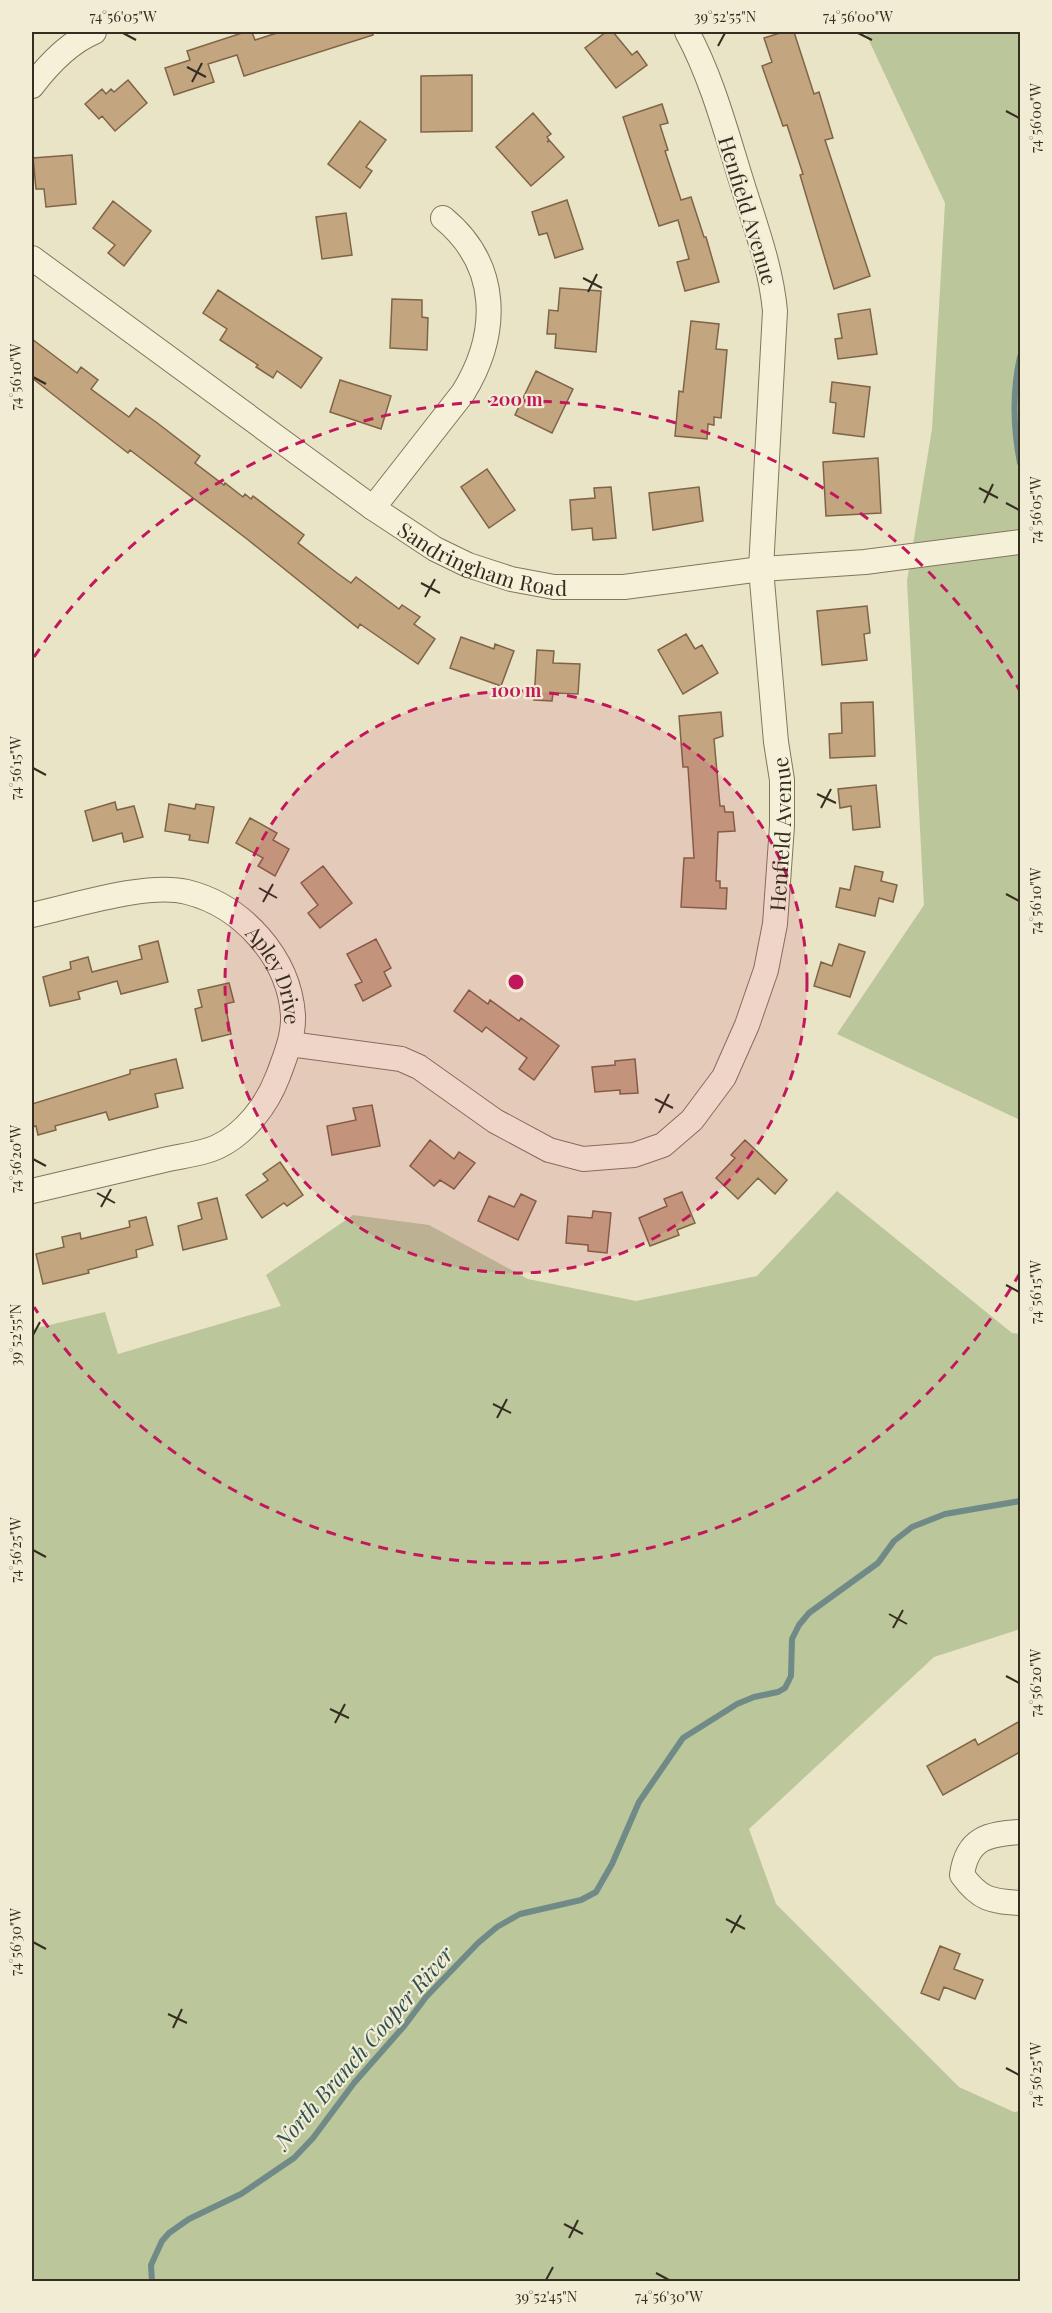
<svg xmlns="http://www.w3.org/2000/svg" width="1052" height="2313" font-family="'Playfair Display',serif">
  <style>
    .green { fill: #bbc69b }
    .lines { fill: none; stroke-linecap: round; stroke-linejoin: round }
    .stream { stroke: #6f8a87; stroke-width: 6 }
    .building { fill: #c3a580; stroke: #7f6446; stroke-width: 1.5 }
    .minor-casing { stroke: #82765e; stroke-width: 26 }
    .minor { stroke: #f5f0d8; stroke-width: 24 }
    .ticks { fill: none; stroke: #342d20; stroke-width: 2 }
    .ring { fill: none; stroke: #c2185b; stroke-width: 3; stroke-dasharray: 10 8 }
    .labels { text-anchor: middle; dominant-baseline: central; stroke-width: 4.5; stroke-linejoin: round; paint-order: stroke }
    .street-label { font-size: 21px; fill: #342d20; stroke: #f1edd5 }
    .water-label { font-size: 22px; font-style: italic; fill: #315052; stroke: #f1edd5 }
    .centre { fill: #c2185b; stroke: #f1edd5; stroke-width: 3 }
    .ring-label { font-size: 18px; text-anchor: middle; font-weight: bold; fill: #c2185b; stroke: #f1edd5; stroke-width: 4.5; stroke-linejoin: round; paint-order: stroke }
    .neatline { fill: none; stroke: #342d20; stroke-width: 2 }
    .ticks-label { font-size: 15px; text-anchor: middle; fill: #342d20 }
  </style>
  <rect width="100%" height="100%" fill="#e9e4c6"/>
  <!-- green -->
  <path class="green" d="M 865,32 L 1020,32 L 1020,1120 L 837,1034 L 924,905 L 907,581 L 932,429 L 945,203 Z
    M 837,1191 L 1012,1333 L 1020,1334 L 1020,1629 L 934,1657 L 749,1829 L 776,1904 L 959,2087 L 1014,2112 L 1020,2111 L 1020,2281 L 32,2281 L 32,1329 L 105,1312 L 118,1354 L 281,1306 L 266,1275 L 353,1215 L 429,1225 L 528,1279 L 636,1301 L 757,1276 Z"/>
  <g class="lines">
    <!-- stream -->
    <path class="stream" d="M 1020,357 C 1012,393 1013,427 1020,463
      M 152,2282 L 151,2265 L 162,2241 L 169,2233 L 189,2219 L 241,2194 L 294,2158 L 313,2138 L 354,2083 L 405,2025 L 426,1997 L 478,1943 L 497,1927 L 520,1914 L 581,1900 L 596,1892 L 612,1864 L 639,1802 L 683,1738 L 737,1704 L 754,1697 L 778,1692 L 785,1688 L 791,1676 L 792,1639 L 799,1625 L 809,1613 L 878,1563 L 894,1541 L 912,1527 L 945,1514 L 1020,1501"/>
  </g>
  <!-- building -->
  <path class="building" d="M 245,32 L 252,32 L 255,40 L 280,32 L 372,32 L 373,35 L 244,76 L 237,55 L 208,64 L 214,82 L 174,95 L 165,68 L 190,60 L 187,51 Z
    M 606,32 L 613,32 L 632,55 L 637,51 L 647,65 L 616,88 L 585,48 Z
    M 783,32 L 794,32 L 814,94 L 819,92 L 833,138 L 825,140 L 870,276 L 834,289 L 800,175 L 803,174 L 787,125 L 783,126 L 762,66 L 772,62 L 764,38 Z
    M 472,75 L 472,131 L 421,132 L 421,76 Z
    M 128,80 L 147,103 L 115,131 L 102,116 L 99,119 L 85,104 L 102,89 L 106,94 L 111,89 L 114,92 Z
    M 662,104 L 668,123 L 660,125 L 668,150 L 665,151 L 681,200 L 691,197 L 704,237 L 706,237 L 719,282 L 685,291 L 677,262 L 689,259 L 678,220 L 659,226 L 623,117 Z
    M 533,113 L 551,134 L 547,137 L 549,140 L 547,142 L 550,141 L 564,157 L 531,186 L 496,147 Z
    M 360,121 L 386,140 L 366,167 L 372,171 L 360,188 L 328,164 Z
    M 72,155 L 76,204 L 46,207 L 44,189 L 36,189 L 33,158 Z
    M 567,200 L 583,249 L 555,258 L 547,233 L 539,235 L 532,212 Z
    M 113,201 L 151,231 L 124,266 L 108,253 L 115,245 L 93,228 Z
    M 346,213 L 352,255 L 322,259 L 316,217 Z
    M 560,288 L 601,291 L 596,352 L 555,348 L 556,334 L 547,334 L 549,310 L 558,311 Z
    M 218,290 L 322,358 L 301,388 L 277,371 L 273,378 L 256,367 L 258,365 L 220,340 L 227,329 L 203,313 Z
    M 392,299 L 422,300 L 422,317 L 428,318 L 427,350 L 390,348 Z
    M 870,309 L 877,354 L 838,359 L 835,339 L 842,338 L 838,314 Z
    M 691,321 L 719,324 L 716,349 L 727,350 L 721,418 L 714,417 L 714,425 L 708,424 L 707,439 L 675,436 L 679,391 L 683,392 Z
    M 32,339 L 77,373 L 81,367 L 98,380 L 91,389 L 129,417 L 136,408 L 156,422 L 200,456 L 195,463 L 224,485 L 225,483 L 243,497 L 245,494 L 251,499 L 253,496 L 304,535 L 298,543 L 337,573 L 351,583 L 356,577 L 399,609 L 402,605 L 420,617 L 414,624 L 435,639 L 418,664 L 360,624 L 358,628 L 247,539 L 130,450 L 128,453 L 93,426 L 32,378 Z
    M 536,371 L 573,389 L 552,433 L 515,415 Z
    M 340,380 L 391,396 L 381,429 L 330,412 Z
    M 832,382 L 870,387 L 864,437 L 833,433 L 836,403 L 830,402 Z
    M 878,458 L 881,513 L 826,516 L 823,462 Z
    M 487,469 L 515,510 L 489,528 L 461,487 Z
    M 611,487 L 616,538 L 593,540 L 592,528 L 572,530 L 570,500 L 595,498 L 594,488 Z
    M 699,487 L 703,521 L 653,530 L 649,493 Z
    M 867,606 L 870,633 L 864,634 L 867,660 L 822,665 L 817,611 Z
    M 686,634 L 695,649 L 702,645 L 718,673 L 683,694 L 658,650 Z
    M 461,637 L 494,649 L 495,644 L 514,651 L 501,686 L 450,668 Z
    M 537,650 L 554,651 L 553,663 L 580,664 L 578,694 L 553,693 L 552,701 L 534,700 Z
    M 873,702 L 875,756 L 830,758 L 829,734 L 842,733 L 841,703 Z
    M 721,712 L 723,736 L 714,739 L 720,806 L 724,806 L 725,812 L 733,812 L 735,831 L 718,832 L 716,881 L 720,881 L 720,888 L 727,888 L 726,909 L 681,907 L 684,858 L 694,858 L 688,767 L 683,767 L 679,716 Z
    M 876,785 L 880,827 L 853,830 L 851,806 L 840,808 L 838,789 Z
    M 115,802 L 117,810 L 134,806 L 143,837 L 124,842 L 122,833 L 93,841 L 85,811 Z
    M 169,804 L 195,809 L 196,804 L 214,807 L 208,843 L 189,840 L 190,835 L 165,831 Z
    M 250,818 L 277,833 L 273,840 L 289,849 L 275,876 L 258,866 L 263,858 L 236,843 Z
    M 323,866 L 352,903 L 320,928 L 308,913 L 318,905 L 301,883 Z
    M 855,866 L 883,872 L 881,881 L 897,885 L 893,902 L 879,898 L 875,916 L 836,907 L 840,888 L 850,890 Z
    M 376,939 L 391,968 L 384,972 L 391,986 L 363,1001 L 355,985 L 362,982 L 347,954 Z
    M 158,941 L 168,982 L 121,994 L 117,981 L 78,992 L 80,999 L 50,1006 L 43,977 L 71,969 L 70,962 L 88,957 L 92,972 L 142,959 L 139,946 Z
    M 839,944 L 865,952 L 850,997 L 814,986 L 821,962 L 832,966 Z
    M 229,983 L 234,1002 L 225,1004 L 231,1034 L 202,1041 L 195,1009 L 202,1007 L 198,990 Z
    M 469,990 L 488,1004 L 490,1000 L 519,1021 L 521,1018 L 559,1046 L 534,1080 L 519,1069 L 527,1058 L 486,1027 L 482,1032 L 454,1011 Z
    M 176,1059 L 183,1088 L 155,1094 L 158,1107 L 109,1120 L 106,1112 L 55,1126 L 56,1130 L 38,1135 L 36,1126 L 32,1127 L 32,1104 L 130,1074 L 130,1070 Z
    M 635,1059 L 638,1093 L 620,1094 L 620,1090 L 595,1092 L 592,1067 L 615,1065 L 615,1061 Z
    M 372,1105 L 380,1146 L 332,1155 L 327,1126 L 356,1120 L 353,1108 Z
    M 430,1140 L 454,1159 L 459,1152 L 475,1163 L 454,1189 L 440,1180 L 434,1186 L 410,1166 Z
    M 745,1140 L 787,1180 L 775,1194 L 758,1178 L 738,1199 L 716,1178 L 735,1158 L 731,1155 Z
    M 280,1162 L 303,1195 L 287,1206 L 284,1203 L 262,1218 L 246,1195 L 268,1180 L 263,1174 Z
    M 682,1192 L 695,1223 L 677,1230 L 679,1235 L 650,1246 L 639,1218 L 667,1206 L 664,1199 Z
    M 521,1194 L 536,1201 L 518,1240 L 478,1221 L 489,1196 L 514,1207 Z
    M 217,1198 L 227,1239 L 183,1250 L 178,1226 L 202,1219 L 198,1203 Z
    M 593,1211 L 611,1213 L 607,1253 L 588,1251 L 588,1245 L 566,1243 L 568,1216 L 592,1218 Z
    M 146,1217 L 153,1245 L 136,1250 L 137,1257 L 88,1270 L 89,1273 L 43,1284 L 36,1254 L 64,1247 L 62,1237 L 80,1233 L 81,1239 L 130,1227 L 129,1221 Z
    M 1020,1721 L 1020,1752 L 943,1795 L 927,1766 L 975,1739 L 978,1745 Z
    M 940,1946 L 960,1954 L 954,1969 L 983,1980 L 975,1999 L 944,1987 L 939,2000 L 921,1993 Z"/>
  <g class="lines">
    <defs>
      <g id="minor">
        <path d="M 32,86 C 48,65 68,43 94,32"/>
        <path id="s1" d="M 32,258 L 373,508 L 435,549 L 468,565 L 511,579 L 554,587 L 624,587 L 761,569 L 865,562 L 1020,542"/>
        <path d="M 373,508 L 463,393 C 500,333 500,265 443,218"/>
        <path id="s2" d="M 32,915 C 74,906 147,882 187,892 C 243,906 289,958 293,1015 C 294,1036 285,1057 278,1076 C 267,1105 245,1134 217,1147 C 202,1154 181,1156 164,1160 C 120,1170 76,1181 32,1191"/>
        <path id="s3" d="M 290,1044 L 401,1059 L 419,1067 L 495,1121 L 549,1150 L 583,1159 L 634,1155 L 663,1145 L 692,1120 L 724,1077 L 747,1025 L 766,970 L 775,924 L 782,826 L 782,780 L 776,742 L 761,569 L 775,311 C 771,267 755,225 742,183 C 726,132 712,78 687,32"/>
        <path d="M 1020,1832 C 988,1834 967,1838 962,1875 C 980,1900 991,1901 1020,1903"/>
      </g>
    </defs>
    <!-- minor casing -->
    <use href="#minor" class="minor-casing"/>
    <!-- minor -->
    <use href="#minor" class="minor"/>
  </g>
  <!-- ticks -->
  <path class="ticks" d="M 123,33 L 136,40M 858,33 L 872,40M 718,46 L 725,33M 187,67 L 206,77M 192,82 L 202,63M 1006,111 L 1019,118M 583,278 L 602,288M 588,292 L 597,274M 33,377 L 46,384M 979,488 L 998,498M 984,503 L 993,484M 1006,503 L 1019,510M 421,583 L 440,593M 425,597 L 435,579M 33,768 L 46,775M 817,794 L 836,803M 821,808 L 831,789M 259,888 L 277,898M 1006,894 L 1019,901M 263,902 L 273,884M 655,1099 L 673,1108M 659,1113 L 669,1094M 33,1159 L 46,1166M 97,1193 L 115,1203M 101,1207 L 111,1189M 1006,1285 L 1019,1292M 33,1335 L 40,1322M 493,1404 L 511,1413M 497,1418 L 507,1399M 33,1550 L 46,1557M 889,1614 L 907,1624M 893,1628 L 903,1610M 1006,1676 L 1019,1683M 330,1709 L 349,1718M 335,1723 L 345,1704M 726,1919 L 745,1929M 731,1933 L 741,1915M 33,1942 L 46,1949M 168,2014 L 187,2023M 173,2028 L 182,2009M 1006,2068 L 1019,2075M 564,2224 L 583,2234M 569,2238 L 578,2220M 656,2273 L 669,2280M 546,2280 L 553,2267"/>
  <!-- distance rings -->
  <circle cx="516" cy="982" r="291" fill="#c2185b" fill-opacity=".12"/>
  <g class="ring">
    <circle cx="516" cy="982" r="291"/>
    <path d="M1020 1273A582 582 0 0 1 34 1307M34 657A582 582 0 0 1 1020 691"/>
  </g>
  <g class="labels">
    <!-- street labels -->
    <g class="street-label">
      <text transform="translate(749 210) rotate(73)">Henfield Avenue</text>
      <text stroke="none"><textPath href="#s1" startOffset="546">Sandringham Road</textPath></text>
      <text stroke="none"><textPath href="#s3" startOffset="747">Henfield Avenue</textPath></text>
      <text stroke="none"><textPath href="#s2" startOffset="286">Apley Drive</textPath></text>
    </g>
    <!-- water labels -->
    <g class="water-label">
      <text transform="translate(363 2047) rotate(-49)">North Branch Cooper River</text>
    </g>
  </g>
  <circle cx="516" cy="982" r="9" class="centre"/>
  <g class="ring-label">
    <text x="516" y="406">200 m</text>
    <text x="516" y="697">100 m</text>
  </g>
  <!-- border -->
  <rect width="1052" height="2313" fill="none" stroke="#f1edd5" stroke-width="66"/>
  <rect x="33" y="33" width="986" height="2247" class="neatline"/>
  <g class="ticks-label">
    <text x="123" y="22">74°56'05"W</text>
    <text x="725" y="22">39°52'55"N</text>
    <text x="858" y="22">74°56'00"W</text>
    <text transform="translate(1036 118) rotate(-90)" y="5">74°56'00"W</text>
    <text transform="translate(16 377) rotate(-90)" y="5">74°56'10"W</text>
    <text transform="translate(1036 510) rotate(-90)" y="5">74°56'05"W</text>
    <text transform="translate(16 768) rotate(-90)" y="5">74°56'15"W</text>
    <text transform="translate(1036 901) rotate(-90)" y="5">74°56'10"W</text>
    <text transform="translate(16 1159) rotate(-90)" y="5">74°56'20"W</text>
    <text transform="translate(1036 1292) rotate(-90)" y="5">74°56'15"W</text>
    <text transform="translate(16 1335) rotate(-90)" y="5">39°52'55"N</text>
    <text transform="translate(16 1550) rotate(-90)" y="5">74°56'25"W</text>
    <text transform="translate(1036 1683) rotate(-90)" y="5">74°56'20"W</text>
    <text transform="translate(16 1942) rotate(-90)" y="5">74°56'30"W</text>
    <text transform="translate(1036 2075) rotate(-90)" y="5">74°56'25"W</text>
    <text x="546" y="2302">39°52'45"N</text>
    <text x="669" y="2302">74°56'30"W</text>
  </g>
</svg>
